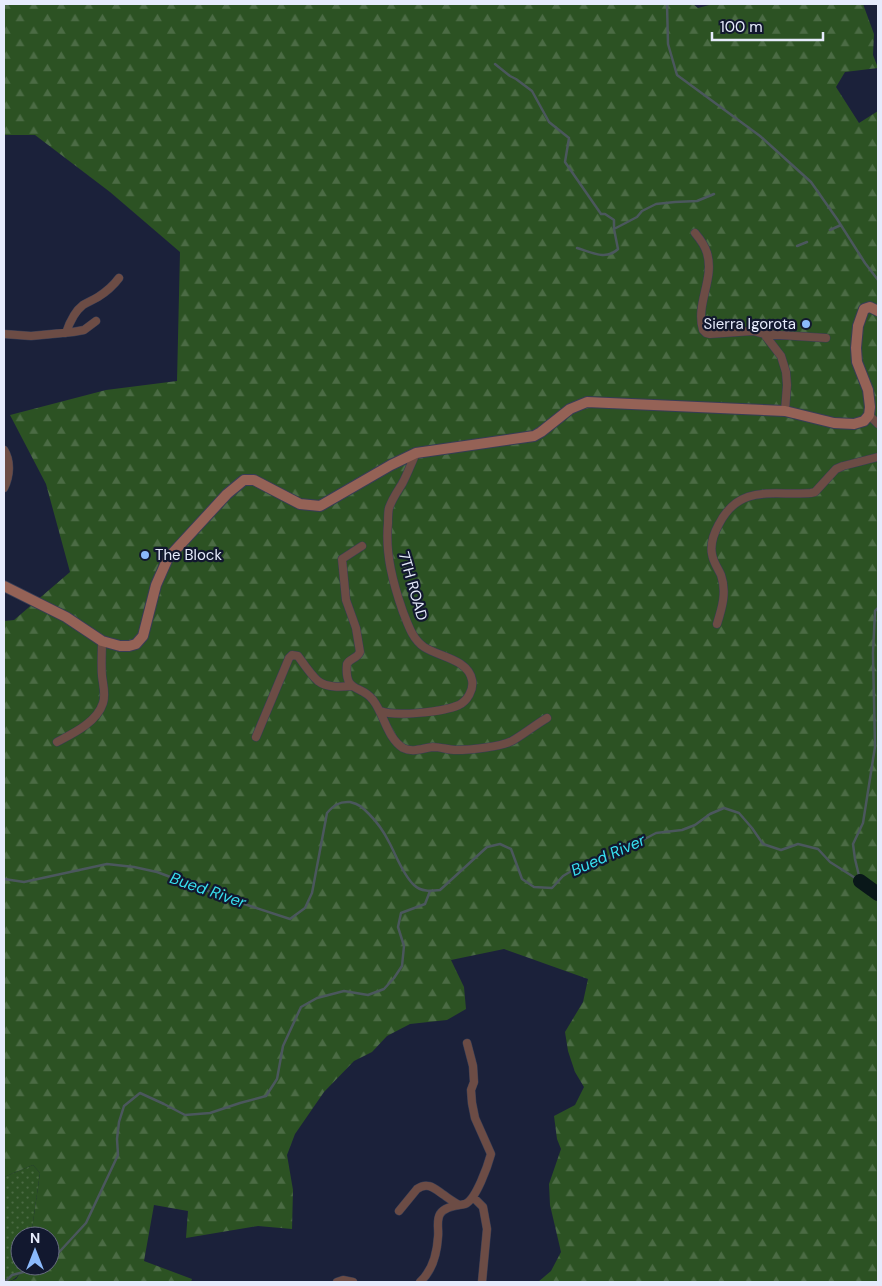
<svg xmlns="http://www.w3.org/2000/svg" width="882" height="1286" font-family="'DM Sans',sans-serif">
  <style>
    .grass { fill: url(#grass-dots) }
    .forest { fill: url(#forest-firs) }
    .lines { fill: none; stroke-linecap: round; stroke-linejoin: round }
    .stream { stroke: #4b575d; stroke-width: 2.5 }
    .river { stroke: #091719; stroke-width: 14 }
    .street-casing { stroke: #373d55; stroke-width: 9 }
    .secondary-casing { stroke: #373d55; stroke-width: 12 }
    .street { stroke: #6c4c45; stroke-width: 8 }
    .secondary { stroke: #956256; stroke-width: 10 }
    .poi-dot { fill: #8bbafc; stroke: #12182f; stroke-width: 2 }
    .labels { text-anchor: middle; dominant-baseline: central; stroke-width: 4.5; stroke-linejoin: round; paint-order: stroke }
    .poi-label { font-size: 15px; fill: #e6ebfc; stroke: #12182f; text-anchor: end }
    .street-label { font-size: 15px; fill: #e6ebfc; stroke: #12182f }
    .water-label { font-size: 16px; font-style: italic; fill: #37e0f0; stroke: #12182f }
  </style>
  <defs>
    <pattern id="grass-dots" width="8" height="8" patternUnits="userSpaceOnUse" patternTransform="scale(1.25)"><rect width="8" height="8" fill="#2c5223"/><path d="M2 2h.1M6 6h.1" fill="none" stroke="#4b6b44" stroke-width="1.8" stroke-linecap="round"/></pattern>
    <pattern id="forest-firs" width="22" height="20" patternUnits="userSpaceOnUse" patternTransform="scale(1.25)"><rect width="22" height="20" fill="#2c5223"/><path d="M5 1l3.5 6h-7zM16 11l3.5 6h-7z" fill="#4b6b44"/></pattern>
  </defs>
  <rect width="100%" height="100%" fill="#1b213a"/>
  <!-- grass -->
  <path class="grass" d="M 33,1165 L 40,1173 L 31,1236 L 20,1236 L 20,1266 L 25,1266 C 19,1274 15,1282 4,1282 L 4,1177 Z"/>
  <!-- forest -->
  <path class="forest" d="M 4,4 L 693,4 L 698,8 L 713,4 L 863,4 L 874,34 L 873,55 L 878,68 L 845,72 L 836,87 L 859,123 L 878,111 L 878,1282 L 538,1282 L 551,1271 L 561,1252 L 550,1205 L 549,1184 L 561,1149 L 557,1139 L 554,1116 L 575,1105 L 584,1087 L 575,1072 L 568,1051 L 565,1032 L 583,1002 L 588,979 L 504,949 L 451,960 L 464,987 L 466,1009 L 447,1020 L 410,1024 L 387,1036 L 372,1052 L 354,1061 L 324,1092 L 295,1134 L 287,1155 L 293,1190 L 292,1229 L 258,1226 L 186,1238 L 188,1211 L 154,1205 L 144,1261 L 192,1279 L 191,1282 L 8,1282 L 16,1279 L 25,1266 L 50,1266 L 50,1236 L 31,1236 L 40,1173 L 33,1165 L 4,1177 L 4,621 L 14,620 L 70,572 L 46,484 L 10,415 L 106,390 L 177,381 L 180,252 L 110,192 L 35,135 L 4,135 Z"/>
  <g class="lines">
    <!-- stream -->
    <path class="stream" d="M 667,4 L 668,44 L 677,75 L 760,136 L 811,182 L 837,219 L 865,263 L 878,280
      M 495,64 L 510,76 L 516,79 L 532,91 L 549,122 L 569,138 L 565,162 L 601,214 L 605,214 L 614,220 L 614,229
      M 830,230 L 841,225
      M 797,246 L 807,242
      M 577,248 C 591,252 606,261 618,249 L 614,229 L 637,217 L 642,211 L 656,204 L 675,202 L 697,201 L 714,194
      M 4,879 L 24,882 L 107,864 L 134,867 L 157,872 L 235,901 L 290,919 L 305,908 L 312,893 L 327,813 C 333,806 339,801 350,802 C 359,804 362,807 369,814 C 377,822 384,832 389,842 C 396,855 403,875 414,885 C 421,892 431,891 440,890 L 487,847 L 500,844 L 511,849 L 522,879 L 534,887 L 552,888 L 563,876 L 583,864 L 609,858 L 656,833 L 682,830 L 695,825 L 710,814 L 724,808 L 739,813 L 752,828 L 763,844 L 781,850 L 798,844 L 818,849 L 830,862 L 860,881
      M 860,880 L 855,859 L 853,844 L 863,823 L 875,747 L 873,653 L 875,611 L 878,608
      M 50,1262 L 86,1223 L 118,1155 L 117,1139 L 119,1122 L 124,1106 L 140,1093 L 164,1104 L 185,1115 L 210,1113 L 240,1103 L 266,1096 L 277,1079 L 283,1046 L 301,1007 L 317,998 L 344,991 L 368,995 L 384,989 L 394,978 L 402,966 L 404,946 L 398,927 L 401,913 L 425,904 L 430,891
      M 5,1282 L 12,1275 L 47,1266"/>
    <!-- river -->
    <path class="river" d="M 860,881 L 878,894"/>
    <defs>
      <path id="street" d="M 695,233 C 700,239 705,245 707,253 C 715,279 695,304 703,330 L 706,333 L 710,334 L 753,331 L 764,334 L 781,356 L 786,372 L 787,385 L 785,411
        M 66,333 C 69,324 75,311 83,305 C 88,302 93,300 98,297 C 106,292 113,286 119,278
        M 4,334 L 31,336 L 73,332 L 84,330 L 96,321
        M 764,334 L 826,338
        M 869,415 L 878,424
        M 4,450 C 11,461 10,476 4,488
        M 362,546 L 342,559 L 346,600 L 356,628 L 360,652 C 357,659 350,658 347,664 C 344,694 361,684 373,700 C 384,714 387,738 403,748 C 413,753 423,748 433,747 C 441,747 448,750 456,750 C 469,750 500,747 512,741 C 524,734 535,725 547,718
        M 717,624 C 722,608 727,592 721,575 C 718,568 713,562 712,554 C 710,544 714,533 719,524 C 740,483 773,496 811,493 L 815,492 L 836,469 L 843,466 L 878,457
        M 380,711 C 396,717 443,712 459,705 C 467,701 474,690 472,680 C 468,659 439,657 424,647 C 412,639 408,624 403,612 C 393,583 385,554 388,523 C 388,518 388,512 389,508 C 392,499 397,492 402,484 C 407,475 411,464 416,453
        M 256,737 L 289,658 L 292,655 L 298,656 C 303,663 311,675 318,681 C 327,688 341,687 352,686
        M 57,742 C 74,733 97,722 103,703 C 106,694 103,685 102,676 C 101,664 102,652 102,641
        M 473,1197 L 483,1207 L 487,1229 L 482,1282
        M 399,1211 L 417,1189 C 428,1181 435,1189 444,1195 C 449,1199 454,1202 459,1205
        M 337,1282 L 343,1280 L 353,1282
        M 420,1282 C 432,1271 437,1253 438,1237 C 439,1229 436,1221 440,1214 C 445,1206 457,1206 465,1204 C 476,1200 488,1165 491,1154 L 475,1118 L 472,1103 L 471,1090 L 474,1082 L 473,1066 L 467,1043"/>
      <path id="secondary" d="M 4,586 L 66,617 L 102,641 L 120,646 L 129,646 L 136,644 L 143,636 L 156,585 L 168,558 L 227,494 L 244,480 L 254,480 L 300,504 L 320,506 L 391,465 L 416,453 L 534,436 L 541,432 L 570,409 L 587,402 L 785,411 L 834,423 L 854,424 L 864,421 L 869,415 L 870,407 L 868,390 L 857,362 L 856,348 L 858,326 L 864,309 L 870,307 L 878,311"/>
    </defs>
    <!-- street casing -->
    <use href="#street" class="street-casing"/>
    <!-- secondary casing -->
    <use href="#secondary" class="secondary-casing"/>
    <!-- street -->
    <use href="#street" class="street"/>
    <!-- secondary -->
    <use href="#secondary" class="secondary"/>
  </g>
  <!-- markers -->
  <g class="poi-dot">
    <circle cx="806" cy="324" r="5"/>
    <circle cx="145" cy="555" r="5"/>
  </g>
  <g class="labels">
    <!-- poi labels -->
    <g class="poi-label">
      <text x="796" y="324">Sierra Igorota</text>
      <text x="155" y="555" text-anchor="start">The Block</text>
    </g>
    <!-- street labels -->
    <g class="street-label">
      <text transform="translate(413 586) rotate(74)">7TH ROAD</text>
    </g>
    <!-- water labels -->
    <g class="water-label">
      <text transform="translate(608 855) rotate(-24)">Bued River</text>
      <text transform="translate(208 890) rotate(19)">Bued River</text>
    </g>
  </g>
  <!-- border -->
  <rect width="882" height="1286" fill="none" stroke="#e6ebfc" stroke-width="10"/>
  <!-- north arrow -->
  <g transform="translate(35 1251)"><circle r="24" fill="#12182f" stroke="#676c81"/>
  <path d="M0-4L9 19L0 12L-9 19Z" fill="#8bbafc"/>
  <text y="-8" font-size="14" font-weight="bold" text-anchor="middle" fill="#e6ebfc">N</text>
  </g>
  <!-- scale -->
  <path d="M712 32v8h111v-8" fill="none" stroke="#e6ebfc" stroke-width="2.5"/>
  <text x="720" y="32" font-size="15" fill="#e6ebfc" stroke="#12182f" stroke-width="4" paint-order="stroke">100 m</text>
</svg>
